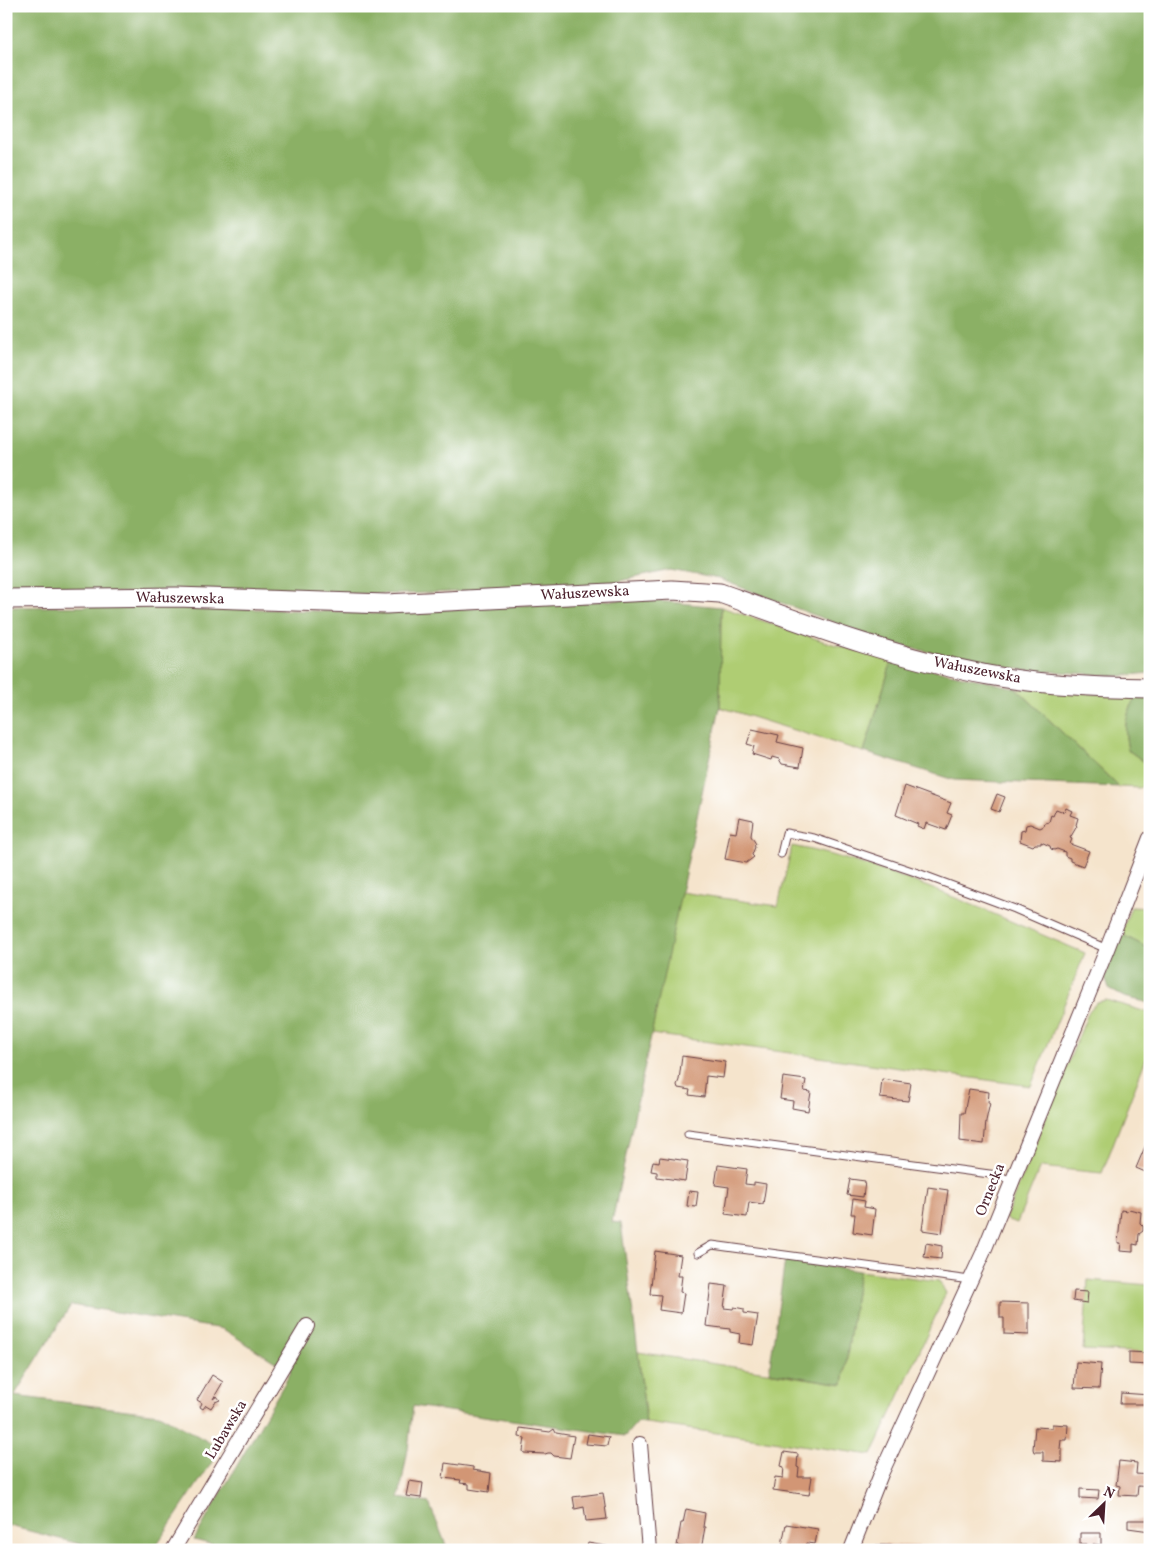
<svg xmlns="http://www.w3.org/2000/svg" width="1156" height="1556" font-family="Vollkorn,serif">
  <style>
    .green { fill: #afcd73; stroke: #7c764f }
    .forest { fill: #8bb065; stroke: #6a6848 }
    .building { fill: #d29674 }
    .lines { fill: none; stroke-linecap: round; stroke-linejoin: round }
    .lane-casing { stroke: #643d43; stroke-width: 9 }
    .street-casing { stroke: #643d43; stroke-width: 16 }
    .secondary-casing { stroke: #643d43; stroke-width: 21 }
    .lane { stroke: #fff; stroke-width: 7 }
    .street { stroke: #fff; stroke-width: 14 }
    .secondary { stroke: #fff; stroke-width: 19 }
    .labels { text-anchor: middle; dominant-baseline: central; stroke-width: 5; stroke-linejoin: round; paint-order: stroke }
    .street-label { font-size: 15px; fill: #4a1f2b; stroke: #fff }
  </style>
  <rect width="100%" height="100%" fill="#fff"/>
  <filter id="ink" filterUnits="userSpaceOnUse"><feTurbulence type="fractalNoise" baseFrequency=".02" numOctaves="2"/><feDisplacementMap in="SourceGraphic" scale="10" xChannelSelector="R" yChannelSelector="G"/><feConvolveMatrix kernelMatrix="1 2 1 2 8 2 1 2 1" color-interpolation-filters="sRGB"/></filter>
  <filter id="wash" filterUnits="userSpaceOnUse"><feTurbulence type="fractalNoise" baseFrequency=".0096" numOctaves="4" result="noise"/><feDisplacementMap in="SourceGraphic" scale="20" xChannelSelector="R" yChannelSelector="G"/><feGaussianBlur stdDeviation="1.12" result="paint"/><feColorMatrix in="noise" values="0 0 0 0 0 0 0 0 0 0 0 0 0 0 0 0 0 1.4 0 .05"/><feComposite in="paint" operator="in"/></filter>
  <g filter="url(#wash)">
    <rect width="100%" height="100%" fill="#f5e4cc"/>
    <!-- green -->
    <path class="green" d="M 721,607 L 829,643 L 892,660 L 864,752 L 720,707 Z
      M 1016,688 L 1137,697 C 1124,715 1124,729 1128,750 L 1150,766 L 1150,779 L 1140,788 L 1119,787 Z
      M 792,846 C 894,866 989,913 1085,953 L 1031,1086 L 651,1034 L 680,892 L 778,906 Z
      M 1131,907 L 1150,908 L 1150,949 L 1121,934 Z
      M 1106,1000 L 1150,1013 L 1150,1048 L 1102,1173 L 1040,1167 L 1017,1223 L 1005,1219 L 1089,1011 L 1097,1002 Z
      M 859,1271 L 939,1281 L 946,1293 L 872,1455 L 646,1423 L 638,1352 L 843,1384 Z
      M 1088,1280 L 1150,1285 L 1150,1353 L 1083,1350 Z"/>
    <!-- forest -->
    <path class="forest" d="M 6,6 L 1150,6 L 1150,673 L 1119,676 L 1017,669 L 967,660 L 888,643 L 719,579 L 671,570 L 596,586 L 404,594 L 6,592 Z
      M 636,599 L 721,607 L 720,707 L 612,1222 L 621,1223 L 638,1352 L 646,1423 L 637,1422 L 625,1436 L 413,1406 L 408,1449 L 399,1498 L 429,1503 L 448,1550 L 233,1550 L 194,1540 L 291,1372 L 223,1329 L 71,1305 L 14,1396 L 159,1414 L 221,1449 L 153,1550 L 103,1550 L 6,1525 L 6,607 L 164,606 L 378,613 Z
      M 892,660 L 1016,688 L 1119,787 L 954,780 L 864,752 Z
      M 1137,697 L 1150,697 L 1150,766 L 1128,750 C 1124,729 1124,716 1137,697 Z
      M 1121,934 L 1150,949 L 1150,1003 L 1124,997 L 1109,989 L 1105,977 Z
      M 785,1260 L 859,1271 L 843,1384 L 769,1372 Z"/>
    <g id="blocks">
      <!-- building -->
      <path class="building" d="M 752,729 L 779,735 L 777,742 L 803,748 L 800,767 L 782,764 L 779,759 L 772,757 L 771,760 L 752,754 L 754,746 L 747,744 Z
        M 905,786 L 951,803 L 947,813 L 952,815 L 946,830 L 926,823 L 924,829 L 917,826 L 918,824 L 896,815 Z
        M 997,794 L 1005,797 L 999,812 L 991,809 Z
        M 1066,808 L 1072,811 L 1070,815 L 1078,818 L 1076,825 L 1077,826 L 1070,838 L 1072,839 L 1070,844 L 1089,851 L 1083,866 L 1070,861 L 1070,858 L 1065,856 L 1065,852 L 1057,849 L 1054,850 L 1051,849 L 1050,846 L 1041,842 L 1041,844 L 1035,844 L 1033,846 L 1020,841 L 1021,831 L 1025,830 L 1026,825 L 1030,824 L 1040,828 L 1044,826 L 1045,823 L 1049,822 L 1051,815 L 1053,816 L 1056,809 L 1064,812 Z
        M 739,817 L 753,820 L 751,836 L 756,844 L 754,845 L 755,847 L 752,855 L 754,857 L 746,863 L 725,859 L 730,832 L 736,833 Z
        M 682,1056 L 725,1062 L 723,1078 L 706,1076 L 704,1097 L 689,1095 L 690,1090 L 678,1088 L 677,1085 L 679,1080 Z
        M 783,1077 L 806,1080 L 804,1091 L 811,1092 L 808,1111 L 792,1108 L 793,1101 L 780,1099 Z
        M 882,1079 L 911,1083 L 908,1101 L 880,1098 Z
        M 969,1089 L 989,1092 L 988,1103 L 990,1103 L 986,1121 L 984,1144 L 960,1141 L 961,1113 L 964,1113 Z
        M 1150,1135 L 1150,1174 L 1136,1168 Z
        M 660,1157 L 688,1161 L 685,1181 L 657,1177 L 657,1172 L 651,1171 L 653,1161 L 659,1162 Z
        M 718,1165 L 747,1169 L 745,1184 L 754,1185 L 754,1182 L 766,1184 L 763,1204 L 749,1202 L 747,1217 L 725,1214 L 729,1187 L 715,1185 Z
        M 850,1179 L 865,1181 L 863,1197 L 847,1195 Z
        M 928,1187 L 948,1190 L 942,1233 L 922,1230 Z
        M 689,1191 L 698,1192 L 696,1207 L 687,1206 Z
        M 853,1199 L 865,1201 L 864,1207 L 875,1209 L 872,1235 L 853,1232 L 855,1214 L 851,1214 Z
        M 1129,1209 L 1141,1212 L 1140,1223 L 1143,1226 L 1143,1231 L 1139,1234 L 1138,1245 L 1133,1244 L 1133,1252 L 1120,1251 L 1121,1243 L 1118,1243 L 1121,1210 L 1127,1211 Z
        M 926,1243 L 942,1246 L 941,1259 L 924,1257 Z
        M 655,1251 L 681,1255 L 678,1276 L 682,1276 L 680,1292 L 684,1293 L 681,1313 L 659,1310 L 661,1295 L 650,1294 Z
        M 711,1284 L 727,1286 L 724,1308 L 733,1309 L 734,1307 L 744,1309 L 744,1313 L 758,1315 L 753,1345 L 739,1343 L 740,1334 L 730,1332 L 730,1329 L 706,1326 Z
        M 1074,1291 L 1088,1292 L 1087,1303 L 1073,1301 Z
        M 1000,1302 L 1029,1303 L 1029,1335 L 1004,1334 L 1004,1318 L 1000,1318 Z
        M 1129,1352 L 1150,1353 L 1150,1365 L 1129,1364 Z
        M 1076,1362 L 1101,1364 L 1099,1389 L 1074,1388 Z
        M 212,1375 L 223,1382 L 213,1399 L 217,1396 L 220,1400 L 215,1402 L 211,1408 L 206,1405 L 203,1409 L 200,1407 L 202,1403 L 197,1400 Z
        M 1121,1393 L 1150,1395 L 1150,1404 L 1120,1404 Z
        M 1052,1424 L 1068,1425 L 1067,1440 L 1061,1440 L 1060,1449 L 1062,1449 L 1062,1462 L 1043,1461 L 1043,1452 L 1034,1452 L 1033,1449 L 1035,1427 L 1052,1428 Z
        M 520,1428 L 550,1432 L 554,1429 L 556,1433 L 574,1436 L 570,1458 L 554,1456 L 551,1453 L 548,1453 L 545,1454 L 524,1453 L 523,1451 L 525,1438 L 519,1437 Z
        M 588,1434 L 609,1437 L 607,1446 L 586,1444 Z
        M 784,1452 L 798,1454 L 797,1467 L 799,1468 L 798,1477 L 812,1477 L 809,1495 L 773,1490 L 775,1477 L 783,1478 L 784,1467 L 781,1466 Z
        M 1119,1461 L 1137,1463 L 1136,1474 L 1150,1475 L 1150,1487 L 1138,1486 L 1137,1496 L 1119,1495 L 1120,1486 L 1116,1485 Z
        M 445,1463 L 473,1467 L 473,1470 L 491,1473 L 489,1492 L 469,1489 L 469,1484 L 460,1483 L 461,1480 L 443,1478 Z
        M 409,1481 L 423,1483 L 421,1498 L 406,1496 Z
        M 1080,1489 L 1099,1490 L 1098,1499 L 1080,1498 Z
        M 603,1493 L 607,1519 L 586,1521 L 584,1507 L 575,1509 L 573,1497 Z
        M 686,1509 L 705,1513 L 703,1527 L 705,1527 L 701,1550 L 677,1546 L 681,1523 L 683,1523 Z
        M 1128,1520 L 1150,1520 L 1150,1531 L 1128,1528 Z
        M 786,1524 L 818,1529 L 815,1544 L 807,1543 L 805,1550 L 781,1550 Z
        M 1080,1533 L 1101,1533 L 1101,1545 L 1093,1544 L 1093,1550 L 1087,1549 L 1087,1544 L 1080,1544 Z
        M 588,1543 L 611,1547 L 610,1550 L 586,1550 Z
        M 876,1545 L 950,1547 L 950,1550 L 876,1550 Z"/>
    </g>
  </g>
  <g filter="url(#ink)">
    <use href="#blocks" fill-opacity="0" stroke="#643d43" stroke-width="1"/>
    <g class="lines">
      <defs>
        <path id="lane" d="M 781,854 L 786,833 L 814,838 L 918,873 L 1015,909 L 1107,949
          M 688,1134 L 997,1175 L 1012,1181
          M 698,1253 L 712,1245 L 970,1280"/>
        <path id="street" d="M 640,1444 L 649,1550
          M 173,1550 L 307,1326
          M 851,1550 L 881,1474 L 983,1253 L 1107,949 L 1150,838"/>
        <path id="secondary" d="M 6,599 L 176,597 L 386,604 L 672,590 L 720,593 C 808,625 895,658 988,675 C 1042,685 1095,687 1150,688"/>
      </defs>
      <!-- lane casing -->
      <use href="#lane" class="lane-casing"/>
      <!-- street casing -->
      <use href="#street" class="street-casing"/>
      <!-- secondary casing -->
      <use href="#secondary" class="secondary-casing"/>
      <!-- lane -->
      <use href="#lane" class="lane"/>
      <!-- street -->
      <use href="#street" class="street"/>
      <!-- secondary -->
      <use href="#secondary" class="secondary"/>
    </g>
  </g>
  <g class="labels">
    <!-- street labels -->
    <g class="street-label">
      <text transform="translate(585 594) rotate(-3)">Wałuszewska</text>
      <text transform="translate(180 599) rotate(1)">Wałuszewska</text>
      <text transform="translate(977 671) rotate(11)">Wałuszewska</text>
      <text transform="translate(991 1190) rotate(-68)">Ornecka</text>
      <text transform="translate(227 1430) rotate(-59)">Lubawska</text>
    </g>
  </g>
  <!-- margin -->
  <rect width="1156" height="1556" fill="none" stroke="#fff" stroke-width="25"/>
  <!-- north arrow -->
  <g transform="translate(1104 1504) rotate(25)" stroke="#ffffff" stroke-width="4" paint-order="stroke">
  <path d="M0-4L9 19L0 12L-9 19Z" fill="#4a1f2b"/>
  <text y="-8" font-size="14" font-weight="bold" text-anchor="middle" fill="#4a1f2b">N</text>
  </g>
</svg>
